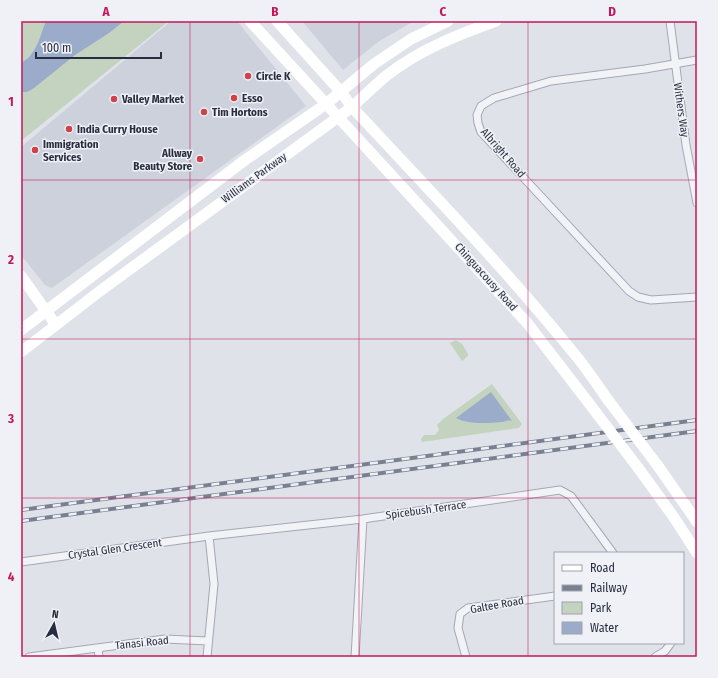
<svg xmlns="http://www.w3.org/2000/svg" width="718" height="678" font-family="'Fira Sans Condensed',sans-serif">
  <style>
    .built { fill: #cdd1db }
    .green { fill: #c3d3c0 }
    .water { fill: #9aacc9 }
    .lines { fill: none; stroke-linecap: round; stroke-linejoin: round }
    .street-casing { stroke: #a4a8b3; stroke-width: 9 }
    .street { stroke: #f2f3f7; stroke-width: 7 }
    .secondary { stroke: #fff; stroke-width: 11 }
    .rail-casing { stroke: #788092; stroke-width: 4 }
    .rail { stroke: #eff1f6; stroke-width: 2.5; stroke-dasharray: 8; stroke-linecap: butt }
    .secondary-bridge { stroke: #fff; stroke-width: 11 }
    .grid { fill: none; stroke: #c2185b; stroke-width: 1; stroke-opacity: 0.55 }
    .poi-dot { fill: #cf424b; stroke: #eff1f6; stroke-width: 1.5 }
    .labels { text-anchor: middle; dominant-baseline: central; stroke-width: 3; stroke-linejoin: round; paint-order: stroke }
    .poi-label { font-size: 11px; font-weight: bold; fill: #282e40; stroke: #eff1f6; text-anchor: start }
    .street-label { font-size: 11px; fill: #282e40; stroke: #eff1f6 }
    .neatline { fill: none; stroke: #c2185b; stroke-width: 1.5 }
    .grid-label { font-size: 13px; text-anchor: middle; font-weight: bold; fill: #c2185b }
  </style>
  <rect width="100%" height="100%" fill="#dfe2e9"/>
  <!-- built -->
  <path class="built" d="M 171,21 L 237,21 L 306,106 L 52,288 L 45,285 L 21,255 L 21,147 Z
    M 302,21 L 411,21 L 412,22 L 378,42 L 343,70 Z"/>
  <!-- green -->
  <path class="green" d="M 21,21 L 169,21 L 21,141 Z
    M 456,340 L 462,344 L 468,354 L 468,356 L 462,361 L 450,343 Z
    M 492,384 L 522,424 L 519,428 L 422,442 L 421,439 L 424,435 L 435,435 L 439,430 L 437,425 L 443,419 Z"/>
  <!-- water -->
  <path class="water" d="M 46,21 L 124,21 L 109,33 L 75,55 L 34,88 L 27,92 L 21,92 L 21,64 C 24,60 28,59 30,56 C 39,45 41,33 46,21 Z
    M 491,392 L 512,421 C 508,420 506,421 503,422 C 488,423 469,425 456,418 Z"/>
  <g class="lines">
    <defs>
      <path id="street" d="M 670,21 L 686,145 L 697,203
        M 697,60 L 645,69 L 551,81 L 494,98 L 481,106 L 477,115 L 478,123 L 481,132 L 629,291 L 638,297 L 651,300 L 697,297
        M 21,562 L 209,536 L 363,519 L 560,490 L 571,496 L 613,553
        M 98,648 L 99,657
        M 29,657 L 165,639 L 208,641
        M 207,657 L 214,584 L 209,536
        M 355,657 L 363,519
        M 466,657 L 458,628 L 460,614 L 468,608 L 555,596
        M 655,657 L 665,651 L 671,643"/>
    </defs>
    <!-- street casing -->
    <use href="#street" class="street-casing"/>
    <!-- street -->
    <use href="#street" class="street"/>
    <!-- secondary -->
    <path class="secondary" d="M 250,21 L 528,324 L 588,402
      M 277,21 L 341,92 L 352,107 C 426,187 503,266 572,351 C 585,366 596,383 608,400
      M 21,276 L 56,325
      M 21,330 L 245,160 L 326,104 L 374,64 L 411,39 L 448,21
      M 21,352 L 100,291 L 352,107 C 363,97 374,86 386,76 C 419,50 457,35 496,21
      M 658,466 L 697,522
      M 639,469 L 673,516 L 697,553"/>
    <defs>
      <path id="rail" d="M 21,510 L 697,420
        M 21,521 L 697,431"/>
    </defs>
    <!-- rail casing -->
    <use href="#rail" class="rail-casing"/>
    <!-- rail -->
    <use href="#rail" class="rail"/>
    <!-- secondary-bridge -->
    <path class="secondary-bridge" d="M 608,400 L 658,466
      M 588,402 L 639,469"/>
  </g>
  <!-- grid -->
  <path class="grid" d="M 190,21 L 190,657M 359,21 L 359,657M 528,21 L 528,657M 21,180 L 697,180M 21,339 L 697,339M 21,498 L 697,498"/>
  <!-- markers -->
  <g class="poi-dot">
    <circle cx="248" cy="76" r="4"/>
    <circle cx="234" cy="98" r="4"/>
    <circle cx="114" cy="99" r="4"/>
    <circle cx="204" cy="112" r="4"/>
    <circle cx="69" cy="129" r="4"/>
    <circle cx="35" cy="150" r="4"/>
    <circle cx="200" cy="159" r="4"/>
  </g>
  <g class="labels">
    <!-- poi labels -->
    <g class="poi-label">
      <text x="256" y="76">Circle K</text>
      <text x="242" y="98">Esso</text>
      <text x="122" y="99">Valley Market</text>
      <text x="212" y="112">Tim Hortons</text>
      <text x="77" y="129">India Curry House</text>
      <text x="43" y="144">Immigration<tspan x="43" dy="13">Services</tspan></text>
      <text x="192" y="153" text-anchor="end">Allway<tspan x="192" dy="13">Beauty Store</tspan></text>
    </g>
    <!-- street labels -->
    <g class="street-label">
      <text transform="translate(681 110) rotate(82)">Withers Way</text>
      <text transform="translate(503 153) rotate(49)">Albright Road</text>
      <text transform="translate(254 178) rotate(-36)">Williams Parkway</text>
      <text transform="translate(486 277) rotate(48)">Chinguacousy Road</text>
      <text transform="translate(426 510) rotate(-8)">Spicebush Terrace</text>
      <text transform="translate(115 549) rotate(-8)">Crystal Glen Crescent</text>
      <text transform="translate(497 605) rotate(-10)">Galtee Road</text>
      <text transform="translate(142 643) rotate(-6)">Tanasi Road</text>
    </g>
  </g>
  <!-- border -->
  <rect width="718" height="678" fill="none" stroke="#eff1f6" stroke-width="44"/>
  <!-- legend -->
  <rect x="554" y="552" width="130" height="92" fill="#eff1f6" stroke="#9fa3ad"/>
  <rect x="562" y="565" width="20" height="6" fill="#ffffff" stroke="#9fa3ad"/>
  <text x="590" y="572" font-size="12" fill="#282e40">Road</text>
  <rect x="562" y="585" width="20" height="6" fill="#788092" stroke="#9fa3ad"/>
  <text x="590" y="592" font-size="12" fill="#282e40">Railway</text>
  <rect x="562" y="602" width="20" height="12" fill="#c3d3c0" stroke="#9fa3ad"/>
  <text x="590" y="612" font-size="12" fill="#282e40">Park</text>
  <rect x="562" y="622" width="20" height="12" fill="#9aacc9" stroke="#9fa3ad"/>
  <text x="590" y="632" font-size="12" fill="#282e40">Water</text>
  <!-- north arrow -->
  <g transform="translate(54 624) rotate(8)" stroke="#eff1f6" stroke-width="3" paint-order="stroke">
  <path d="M0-3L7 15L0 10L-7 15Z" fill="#282e40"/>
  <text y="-6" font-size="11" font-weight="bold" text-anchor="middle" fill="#282e40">N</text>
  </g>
  <!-- scale -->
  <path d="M36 52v6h125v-6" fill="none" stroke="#282e40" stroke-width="2"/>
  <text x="42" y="52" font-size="12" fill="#282e40" stroke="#eff1f6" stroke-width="3" paint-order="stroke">100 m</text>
  <rect x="22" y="22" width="674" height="634" class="neatline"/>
  <g class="grid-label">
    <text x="106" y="16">A</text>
    <text x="275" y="16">B</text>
    <text x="443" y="16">C</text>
    <text x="612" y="16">D</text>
    <text x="11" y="106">1</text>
    <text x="11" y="264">2</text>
    <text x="11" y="423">3</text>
    <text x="11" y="581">4</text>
  </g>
</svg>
